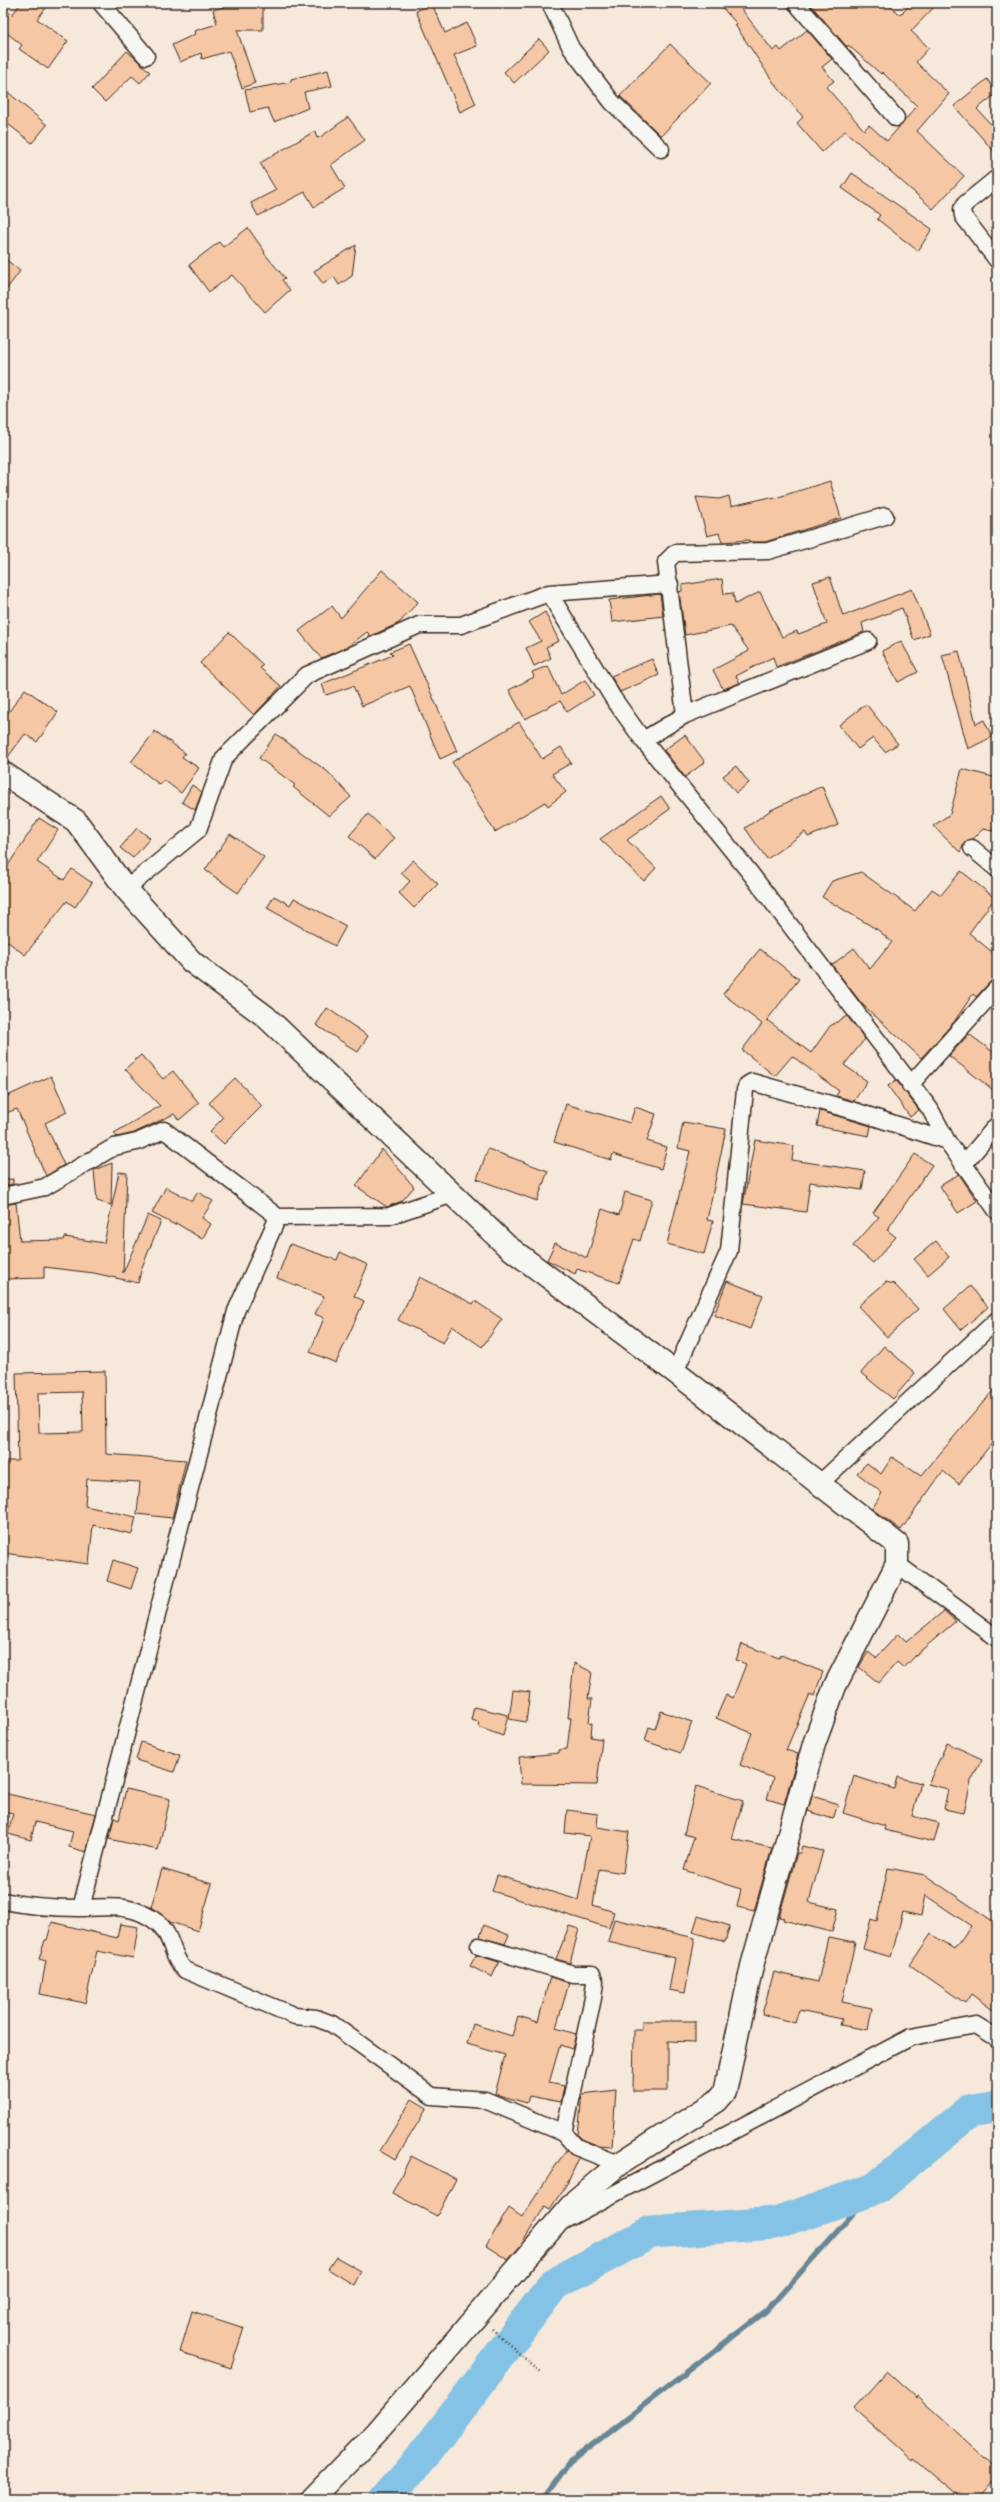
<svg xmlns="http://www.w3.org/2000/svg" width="1000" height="2502" font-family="Sriracha,sans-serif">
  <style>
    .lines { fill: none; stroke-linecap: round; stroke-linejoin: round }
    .stream { stroke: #678695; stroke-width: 5.5 }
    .river { stroke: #84c3e5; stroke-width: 33 }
    .building { fill: #f6c7a5; stroke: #3b2a1e; fill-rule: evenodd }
    .street-casing { stroke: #3b2a1e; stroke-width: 19 }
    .secondary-casing { stroke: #3b2a1e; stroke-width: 25 }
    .path { stroke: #3b2a1e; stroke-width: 2.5; stroke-dasharray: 1 3; stroke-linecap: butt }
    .street { stroke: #f6f6f2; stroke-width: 16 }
    .secondary { stroke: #f6f6f2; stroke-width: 22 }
  </style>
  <rect width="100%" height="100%" fill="#f6e8db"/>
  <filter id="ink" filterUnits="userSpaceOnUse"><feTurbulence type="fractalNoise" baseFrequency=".025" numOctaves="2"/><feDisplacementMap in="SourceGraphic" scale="8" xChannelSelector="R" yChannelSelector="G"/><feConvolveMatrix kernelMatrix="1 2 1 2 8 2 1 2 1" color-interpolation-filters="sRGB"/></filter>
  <g filter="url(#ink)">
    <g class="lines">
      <!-- stream -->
      <path class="stream" d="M 543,2499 L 570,2462 L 766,2311 L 875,2189"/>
      <!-- river -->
      <path class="river" d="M 385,2499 L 427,2451 L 554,2284 L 651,2232 L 775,2223 L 875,2189 L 970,2111 L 997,2106"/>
    </g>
    <!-- building -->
    <path class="building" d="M 21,3 L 50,3 L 37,19 L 68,41 L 48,69 L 19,49 L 22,45 L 3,30 L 3,8 L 12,15 Z
      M 239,3 L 263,3 L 263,30 L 237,30 L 255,83 L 242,88 L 229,51 L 202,59 L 201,53 L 180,62 L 172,45 L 195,34 L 194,31 L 217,24 L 213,10 Z
      M 718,3 L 737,3 L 773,51 L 778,47 L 781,51 L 807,30 L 832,59 L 822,67 L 834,81 L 826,87 L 864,130 L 869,125 L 887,141 L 917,106 L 882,72 L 881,74 L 848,45 L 847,47 L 809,3 L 854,3 L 861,9 L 867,3 L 887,3 L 900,15 L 912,3 L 938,3 L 911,31 L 929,48 L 916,62 L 949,94 L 917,131 L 964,176 L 933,209 L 845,131 L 822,152 L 797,123 L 803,117 L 774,83 L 735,25 L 737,24 Z
      M 432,4 L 445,33 L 467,23 L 477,46 L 454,55 L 476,104 L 460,112 L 416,11 Z
      M 539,39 L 549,50 L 514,83 L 504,72 Z
      M 670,44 L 711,83 L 661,136 L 620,96 Z
      M 127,51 L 150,72 L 140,83 L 132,76 L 105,102 L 92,89 Z
      M 328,70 L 332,86 L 304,92 L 308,108 L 274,122 L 268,108 L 250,112 L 245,90 L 291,82 L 291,79 Z
      M 987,79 L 997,93 L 977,109 L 997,131 L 997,155 L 954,106 Z
      M 3,88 L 47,125 L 32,143 L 3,120 Z
      M 348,117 L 365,140 L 331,165 L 345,188 L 314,207 L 305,192 L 258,216 L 251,203 L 276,190 L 260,163 L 315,131 L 317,138 L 322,136 Z
      M 852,173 L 932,229 L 918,251 L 877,219 L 880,215 L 842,188 Z
      M 248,228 L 265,252 L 264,253 L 285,278 L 282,280 L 290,290 L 265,312 L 232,275 L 209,292 L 189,265 L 219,242 L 223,247 Z
      M 356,245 L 352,276 L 339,285 L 334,277 L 323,284 L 314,271 Z
      M 3,257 L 20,271 L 3,294 Z
      M 830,481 L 841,518 L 765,542 L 749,542 L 749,540 L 722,542 L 719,533 L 707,536 L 696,497 L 719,499 L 729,496 L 731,506 L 771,497 L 772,499 Z
      M 382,570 L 418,602 L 399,623 L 371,636 L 367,632 L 347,647 L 321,658 L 299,631 L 332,606 L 341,618 Z
      M 830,577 L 843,616 L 912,589 L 930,634 L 914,640 L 902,608 L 862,623 L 864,632 L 817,651 L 776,667 L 773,657 L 736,676 L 740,683 L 723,689 L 713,670 L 749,651 L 731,626 L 685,635 L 679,592 L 682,591 L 682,585 L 722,579 L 724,594 L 733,593 L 735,604 L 760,592 L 782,637 L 797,631 L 798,634 L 827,624 L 813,582 Z
      M 660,594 L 663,616 L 612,622 L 609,600 Z
      M 545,612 L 559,641 L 546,647 L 551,658 L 534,666 L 526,648 L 541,641 L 529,622 Z
      M 229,632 L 263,665 L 260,668 L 281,686 L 254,715 L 200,663 Z
      M 901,641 L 918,672 L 898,682 L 882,651 Z
      M 409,644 L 457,751 L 440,759 L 410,686 L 362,706 L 353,686 L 326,695 L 322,684 L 393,655 L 390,652 Z
      M 959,651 L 976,724 L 984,720 L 992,737 L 968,749 L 942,655 Z
      M 652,659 L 659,675 L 620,692 L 611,676 Z
      M 548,666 L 561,695 L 585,680 L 594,695 L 567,712 L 560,701 L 525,719 L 509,690 L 534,677 L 532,672 Z
      M 25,689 L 58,712 L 37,742 L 25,734 L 5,761 L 3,761 L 3,720 Z
      M 866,704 L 898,744 L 885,752 L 873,738 L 858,749 L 839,725 Z
      M 519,722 L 542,759 L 561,747 L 571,763 L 552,774 L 566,792 L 548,806 L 545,802 L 495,832 L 452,762 Z
      M 155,731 L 185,753 L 182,757 L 199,768 L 181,793 L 164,780 L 160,785 L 131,762 Z
      M 276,734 L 328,772 L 351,797 L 329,816 L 293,787 L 295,785 L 259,758 Z
      M 685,735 L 705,762 L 685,777 L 664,750 Z
      M 736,766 L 749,783 L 736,793 L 723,776 Z
      M 962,769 L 997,778 L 997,815 L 993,831 L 983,829 L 973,839 L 965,842 L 960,852 L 933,826 L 950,814 Z
      M 192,785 L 202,792 L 195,810 L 182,802 Z
      M 822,786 L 838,825 L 808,837 L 805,832 L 767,859 L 745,828 L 771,810 Z
      M 661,796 L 670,809 L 627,840 L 656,868 L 644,881 L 600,839 Z
      M 368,814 L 394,838 L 375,859 L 349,836 Z
      M 39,818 L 58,830 L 37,862 L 64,880 L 72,869 L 92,883 L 75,907 L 67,901 L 25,955 L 3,938 L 3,873 Z
      M 137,828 L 150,838 L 133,858 L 120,848 Z
      M 230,834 L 264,857 L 238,893 L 205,870 Z
      M 413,860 L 438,884 L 414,908 L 399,893 L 410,881 L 401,873 Z
      M 961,871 L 995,898 L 969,933 L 997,956 L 997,979 L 990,982 L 976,997 L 973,994 L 954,1022 L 921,1058 L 862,1004 L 832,965 L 854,948 L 870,969 L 892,942 L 878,930 L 822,897 L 832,881 L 861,872 L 915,911 L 932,889 L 941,895 Z
      M 274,896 L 290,905 L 294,898 L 346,926 L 335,946 L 267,908 Z
      M 760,949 L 799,979 L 767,1020 L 811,1053 L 830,1026 L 847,1016 L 865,1039 L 844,1065 L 867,1081 L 854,1101 L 836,1096 L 839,1091 L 792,1056 L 775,1076 L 742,1050 L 762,1024 L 723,994 Z
      M 327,1008 L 368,1036 L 358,1052 L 316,1025 Z
      M 969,1034 L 997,1055 L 997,1093 L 949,1056 Z
      M 141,1055 L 163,1079 L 173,1071 L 199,1103 L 179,1120 L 174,1114 L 134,1133 L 117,1137 L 114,1133 L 160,1106 L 125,1069 Z
      M 51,1076 L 67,1112 L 45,1123 L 64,1165 L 46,1176 L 17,1109 L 3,1114 L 3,1098 Z
      M 235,1078 L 262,1106 L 224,1144 L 210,1131 L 223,1118 L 209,1103 Z
      M 896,1080 L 919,1110 L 910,1117 L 888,1086 Z
      M 566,1104 L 630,1123 L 635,1107 L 656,1114 L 647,1141 L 667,1147 L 661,1169 L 613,1154 L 611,1160 L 554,1142 Z
      M 820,1111 L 871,1126 L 869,1136 L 817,1126 Z
      M 683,1122 L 726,1129 L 707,1220 L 713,1221 L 704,1254 L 667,1244 L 690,1151 L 678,1148 Z
      M 755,1140 L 794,1146 L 792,1160 L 865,1171 L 862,1190 L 810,1182 L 806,1212 L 743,1204 Z
      M 382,1149 L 414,1187 L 402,1201 L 387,1207 L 356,1186 Z
      M 488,1149 L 548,1171 L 537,1201 L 477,1179 Z
      M 915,1154 L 932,1165 L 887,1230 L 896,1237 L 873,1263 L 853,1246 L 879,1217 L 873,1213 Z
      M 112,1163 L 111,1205 L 97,1201 L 94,1170 Z
      M 119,1172 L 127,1173 L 123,1273 L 148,1215 L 161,1221 L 142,1267 L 138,1283 L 94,1273 L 44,1267 L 44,1278 L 5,1279 L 3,1205 L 16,1203 L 20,1241 L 64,1240 L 65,1237 L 104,1243 Z
      M 959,1174 L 977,1201 L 958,1213 L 940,1186 Z
      M 13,1179 L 13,1184 L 3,1186 L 3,1180 Z
      M 166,1187 L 192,1201 L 198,1192 L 213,1201 L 202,1218 L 211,1224 L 202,1239 L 176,1223 L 175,1225 L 152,1213 Z
      M 625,1192 L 652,1200 L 640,1241 L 634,1239 L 619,1283 L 577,1269 L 575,1274 L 547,1260 L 555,1243 L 587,1258 L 602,1209 L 619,1215 Z
      M 936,1241 L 949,1257 L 928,1275 L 914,1259 Z
      M 290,1244 L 337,1260 L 340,1252 L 368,1265 L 354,1296 L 364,1301 L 336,1363 L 310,1352 L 324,1318 L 315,1314 L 324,1296 L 277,1278 Z
      M 420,1277 L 473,1304 L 475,1301 L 502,1319 L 482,1347 L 452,1326 L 443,1343 L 398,1320 Z
      M 727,1281 L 763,1295 L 750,1329 L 714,1315 Z
      M 886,1282 L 894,1284 L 918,1309 L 887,1337 L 858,1306 Z
      M 970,1286 L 988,1307 L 961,1330 L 944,1309 Z
      M 884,1346 L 915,1373 L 893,1399 L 861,1373 Z
      M 105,1371 L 106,1454 L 186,1460 L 172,1518 L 137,1514 L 140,1482 L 87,1479 L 85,1506 L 136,1517 L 132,1534 L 93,1525 L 89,1564 L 3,1553 L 6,1494 L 3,1495 L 3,1461 L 18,1461 L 16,1373 ZM 82,1392 L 83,1432 L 39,1433 L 38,1393 Z
      M 997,1386 L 997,1437 L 959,1484 L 943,1471 L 901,1530 L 872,1509 L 882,1493 L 857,1473 L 867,1463 L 881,1474 L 892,1457 L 921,1476 Z
      M 113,1560 L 138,1568 L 131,1589 L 107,1581 Z
      M 944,1611 L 956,1621 L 917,1654 L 904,1668 L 897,1662 L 879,1683 L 859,1667 L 868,1652 L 876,1658 L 898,1634 L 906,1642 Z
      M 742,1644 L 779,1658 L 781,1655 L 823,1672 L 814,1696 L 810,1694 L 786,1750 L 798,1754 L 784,1804 L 767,1799 L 773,1778 L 740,1765 L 752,1733 L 716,1718 L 726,1695 L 733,1698 L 746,1664 L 736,1660 Z
      M 574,1663 L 592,1672 L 588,1699 L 592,1699 L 589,1722 L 592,1723 L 591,1737 L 602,1739 L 597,1785 L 521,1784 L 519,1757 L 559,1753 L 559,1750 L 567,1749 L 571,1718 L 568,1718 Z
      M 513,1690 L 530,1692 L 526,1722 L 509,1719 Z
      M 474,1707 L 508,1715 L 503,1736 L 478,1727 L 479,1722 L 471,1720 Z
      M 661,1711 L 692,1722 L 681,1753 L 645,1741 L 649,1727 L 655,1729 Z
      M 141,1742 L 180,1755 L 174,1772 L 136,1760 Z
      M 947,1743 L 982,1759 L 971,1781 L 964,1813 L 944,1809 L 948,1789 L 928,1784 Z
      M 854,1776 L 894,1789 L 897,1777 L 921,1783 L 912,1816 L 939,1823 L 934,1842 L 884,1830 L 885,1826 L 843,1813 Z
      M 696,1786 L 743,1801 L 732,1839 L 772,1848 L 754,1911 L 737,1907 L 741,1889 L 684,1870 L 694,1837 L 684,1834 Z
      M 126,1789 L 170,1799 L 158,1850 L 109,1839 L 114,1818 L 119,1820 Z
      M 3,1793 L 96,1814 L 86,1852 L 69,1847 L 73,1831 L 35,1822 L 31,1840 L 8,1834 L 13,1813 L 3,1811 Z
      M 812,1796 L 838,1804 L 833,1819 L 808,1811 Z
      M 567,1810 L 598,1814 L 597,1827 L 629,1832 L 623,1873 L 599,1869 L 593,1905 L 614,1912 L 609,1928 L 492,1891 L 497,1875 L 578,1900 L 590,1836 L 565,1833 Z
      M 802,1846 L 823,1851 L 809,1902 L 838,1909 L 832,1932 L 783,1920 L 784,1918 L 779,1917 L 797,1853 L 800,1853 Z
      M 888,1868 L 925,1875 L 997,1924 L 997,2013 L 971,1994 L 965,2003 L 910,1965 L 931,1934 L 954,1949 L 971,1926 L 925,1895 L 921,1916 L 903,1912 L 891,1957 L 863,1949 L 871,1919 L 877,1921 Z
      M 162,1869 L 212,1884 L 198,1931 L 170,1922 L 151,1907 Z
      M 698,1916 L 730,1926 L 725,1942 L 693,1932 Z
      M 614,1919 L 695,1938 L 685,1993 L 669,1990 L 675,1958 L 608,1942 Z
      M 52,1922 L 117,1938 L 120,1924 L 138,1927 L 133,1958 L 97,1951 L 85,2003 L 40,1994 L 46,1961 L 39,1959 L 45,1940 L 47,1940 Z
      M 484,1925 L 509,1935 L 505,1944 L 480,1937 Z
      M 569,1926 L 579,1929 L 570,1963 L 556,1959 Z
      M 828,1937 L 855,1942 L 842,2002 L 872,2008 L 868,2030 L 840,2025 L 842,2019 L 799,2010 L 795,2023 L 762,2014 L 774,1972 L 818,1982 Z
      M 476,1955 L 499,1962 L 492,1977 L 470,1966 Z
      M 550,1977 L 569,1983 L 556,2028 L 576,2034 L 572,2049 L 560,2045 L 549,2083 L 564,2086 L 561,2102 L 529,2096 L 527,2103 L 495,2094 L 505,2055 L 467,2044 L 473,2024 L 512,2036 L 518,2016 L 538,2022 Z
      M 642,2021 L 695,2021 L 695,2042 L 668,2041 L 668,2091 L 633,2091 L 634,2030 L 642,2030 Z
      M 616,2090 L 612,2147 L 599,2146 L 582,2139 L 578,2135 L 582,2094 Z
      M 412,2099 L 427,2108 L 395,2160 L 380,2151 Z
      M 566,2150 L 579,2158 L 568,2182 L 550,2209 L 545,2206 L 521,2245 L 508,2260 L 486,2246 L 509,2208 L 522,2217 Z
      M 411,2156 L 456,2179 L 437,2216 L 392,2193 Z
      M 336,2257 L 361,2271 L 354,2285 L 328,2269 Z
      M 192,2311 L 244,2328 L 231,2368 L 180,2352 Z
      M 887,2371 L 917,2398 L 918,2396 L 997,2468 L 997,2478 L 978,2499 L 962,2499 L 913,2458 L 912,2460 L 854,2408 Z"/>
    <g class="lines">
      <defs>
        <path id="street" d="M 101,3 L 146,56
          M 550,3 L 571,48 L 612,102 L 661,149
          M 796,3 L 896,118
          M 997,178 L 965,204 L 962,209 L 963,216 L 997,260
          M 549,593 L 613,698 L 643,740 L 685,715 L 666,562 L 675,553 L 768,551 L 885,516
          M 685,715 L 868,641
          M 643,740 L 751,874 L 930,1109 L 947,1141
          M 972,848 L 997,869
          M 126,889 L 198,830 L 224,758 L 307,675 L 419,625 L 461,625 L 549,593 L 670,584
          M 910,1085 L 997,988
          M 963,1165 L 997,1125
          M 3,1196 L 45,1187 L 114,1147 L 137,1142 L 164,1130 L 278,1217
          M 675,1372 L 729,1251 L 745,1090 L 747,1085 L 752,1082 L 858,1112 L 947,1141 L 997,1211
          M 819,1484 L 997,1320
          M 897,1564 L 997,1638
          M 3,1901 C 28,1906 53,1908 79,1908 C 110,1908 132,1902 158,1923 C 173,1936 171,1957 185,1970 L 295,2016 L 316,2018 L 332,2024 L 432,2096 L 485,2100 L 564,2133 L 576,2147 L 619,2164
          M 81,1908 L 236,1311 L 278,1217 L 389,1216 L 453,1194
          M 479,1946 L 573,1974 L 592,1974 L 595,1982 L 593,1998 L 564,2133
          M 561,2222 L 911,2037 L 976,2025 L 997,2038"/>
        <path id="secondary" d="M 3,773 L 76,821 L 126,889 L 192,962 L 265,1016 L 507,1246 L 675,1372 L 897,1544 L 897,1564 L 835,1686 L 814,1744 L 752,1966 L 725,2092 L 717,2101 L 619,2164 L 576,2200 L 377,2432 L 312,2499"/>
      </defs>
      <!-- street casing -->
      <use href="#street" class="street-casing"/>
      <!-- secondary casing -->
      <use href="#secondary" class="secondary-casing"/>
      <!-- path -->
      <path class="path" d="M 492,2329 L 542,2374"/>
      <!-- street -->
      <use href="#street" class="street"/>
      <!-- secondary -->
      <use href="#secondary" class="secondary"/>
    </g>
  </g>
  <!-- margin -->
  <rect width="1000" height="2502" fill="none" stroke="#f6f6f2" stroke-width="16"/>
  <rect x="8" y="8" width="984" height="2486" fill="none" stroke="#3b2a1e" stroke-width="1.5" filter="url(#ink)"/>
</svg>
